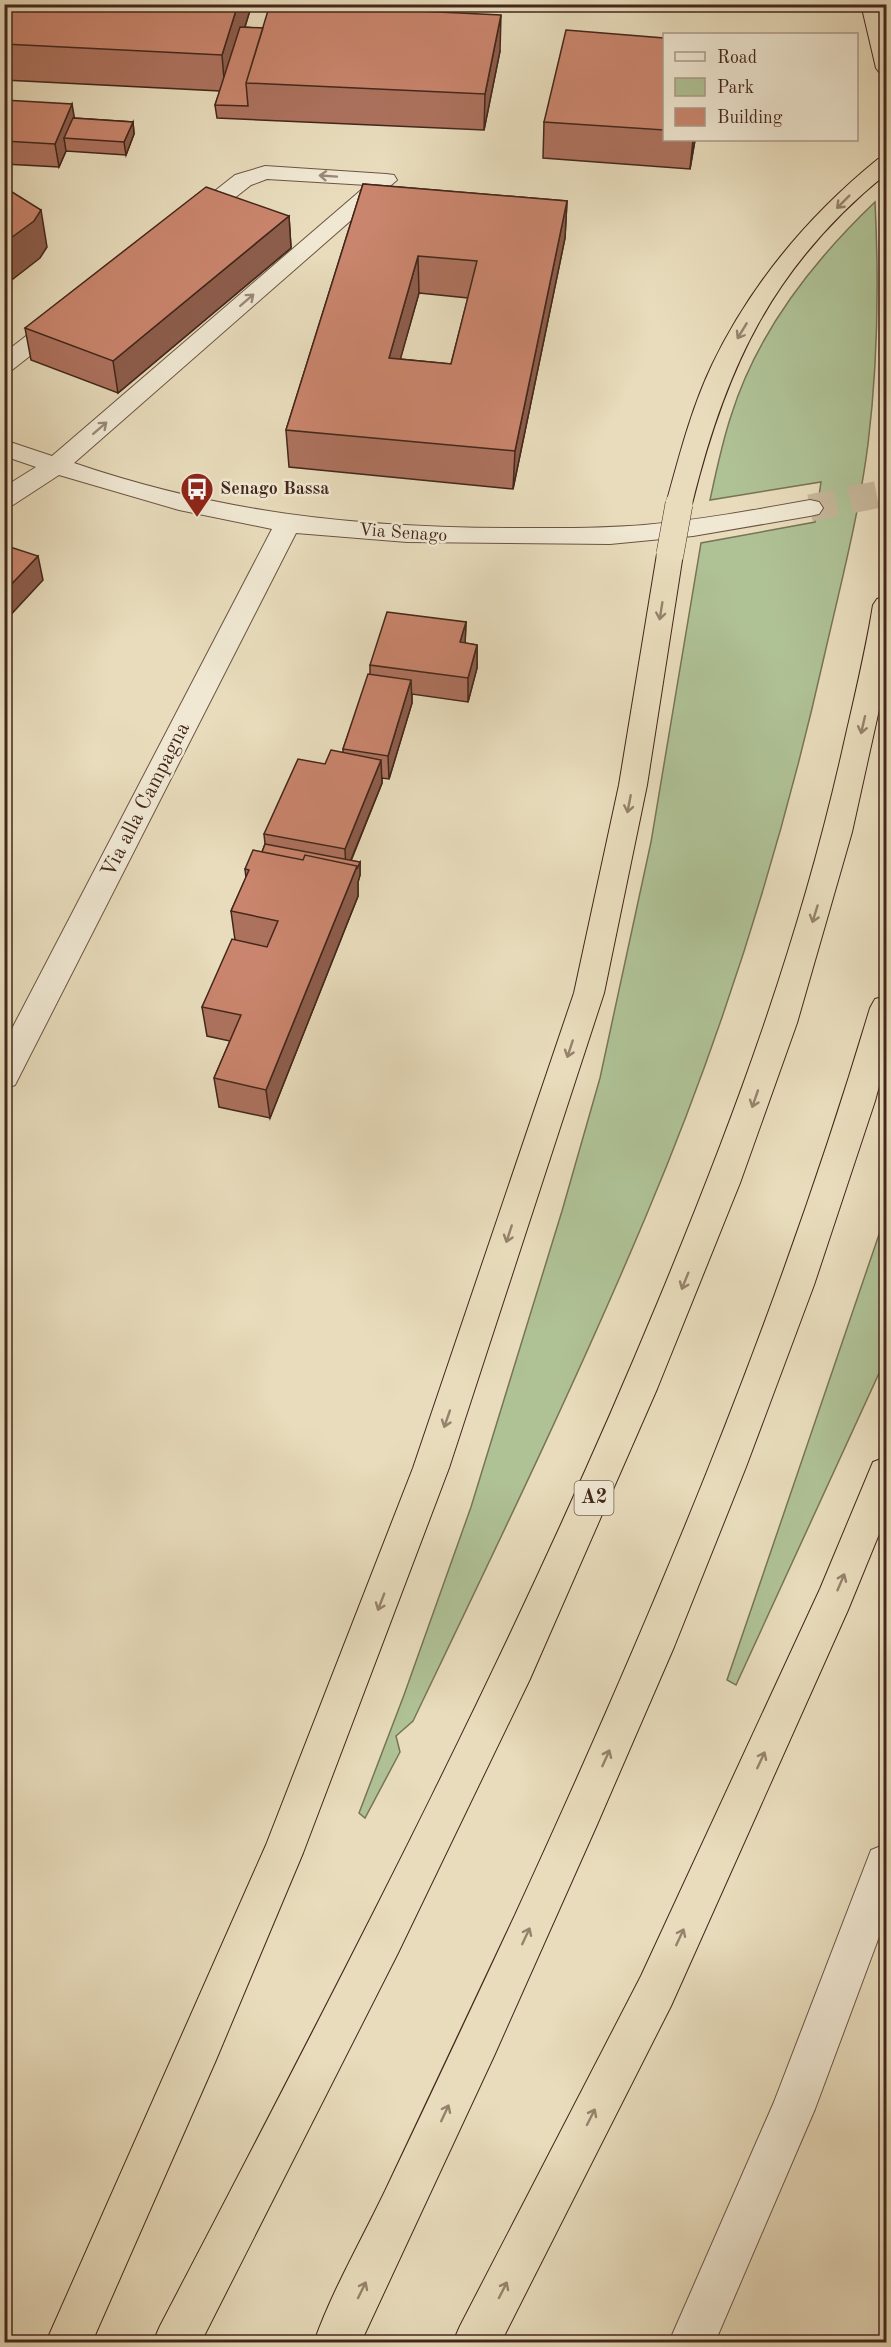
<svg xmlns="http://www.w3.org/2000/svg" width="891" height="2347" font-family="'Old Standard TT',serif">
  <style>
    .green { fill: #afc296; stroke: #797458; stroke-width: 1.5 }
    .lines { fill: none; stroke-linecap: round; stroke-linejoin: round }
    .minor-tunnel { stroke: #c7b89c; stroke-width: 27; stroke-dasharray: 27 14; stroke-linecap: butt }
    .minor-casing { stroke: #6c5443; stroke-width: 2 }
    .highway-casing { stroke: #43271b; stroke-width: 2 }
    .minor { fill: #f0e8d3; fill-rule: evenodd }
    .highway { fill: #e8dcbc; fill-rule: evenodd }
    .highway-bridge-casing { stroke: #43271b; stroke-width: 28; stroke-linecap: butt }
    .highway-bridge { stroke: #e8dcbc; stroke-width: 27 }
    .wall { fill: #ad725e; stroke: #43271b; stroke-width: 1.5; fill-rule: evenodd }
    .shaded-wall { fill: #8d5d4c; stroke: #43271b; stroke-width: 1.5 }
    .building { fill: #c9856d; stroke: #43271b; stroke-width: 1.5; fill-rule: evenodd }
    .oneway { stroke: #9a8877 }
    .oneway2 { stroke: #96826c }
    .labels { text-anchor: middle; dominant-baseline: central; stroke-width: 5; stroke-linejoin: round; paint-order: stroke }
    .far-poi-label { font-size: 18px; font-weight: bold; fill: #43271b; stroke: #f0e8d3; text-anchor: start }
    .far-street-label { font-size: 18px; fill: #43271b; stroke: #f0e8d3 }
    .shield { fill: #f0e8d3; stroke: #776152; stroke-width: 1.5 }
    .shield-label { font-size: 20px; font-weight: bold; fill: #43271b }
    .street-label { font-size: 21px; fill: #43271b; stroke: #f0e8d3 }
  </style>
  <rect width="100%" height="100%" fill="#e8dcbc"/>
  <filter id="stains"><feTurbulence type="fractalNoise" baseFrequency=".00333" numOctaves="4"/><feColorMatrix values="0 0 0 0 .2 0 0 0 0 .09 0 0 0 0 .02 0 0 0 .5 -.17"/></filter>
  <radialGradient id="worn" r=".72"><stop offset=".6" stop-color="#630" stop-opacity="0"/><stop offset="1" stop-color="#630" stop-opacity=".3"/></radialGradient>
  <!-- green -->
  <path class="green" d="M 875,202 C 879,283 878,363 868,444 C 859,515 840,587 824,657 C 781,848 722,1036 646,1216 C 574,1387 493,1554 413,1721 L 396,1736 L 400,1752 L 365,1818 L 359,1813 L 404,1695 L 471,1507 L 562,1211 L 600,1078 L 651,842 L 701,543 L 815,522 L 821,482 L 710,500 C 716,472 722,443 731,416 C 757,332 812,262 875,202 Z
    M 886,1214 L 886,1358 L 736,1685 L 727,1680 Z"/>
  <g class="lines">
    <!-- minor-tunnel -->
    <path class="minor-tunnel" d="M 810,508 L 886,493"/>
    <defs>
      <path id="minor" d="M 265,166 L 386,174 L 394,175 L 397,180 L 74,463 C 220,513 354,527 508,528 C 553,528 599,529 644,525 C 700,520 755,510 810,500 L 819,502 L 823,508 L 819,514 L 810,516 L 693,536 L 610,544 L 407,542 L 296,533 L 15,1085 L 4,1089 L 4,1044 L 272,529 L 179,510 L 59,475 L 13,505 L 4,507 L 4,487 L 36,467 L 4,456 L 4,440 L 52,456 L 367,185 L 267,179 L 251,185 L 199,226 L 191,228 L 183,226 L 180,221 L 183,216 L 235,175 Z
        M 64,311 L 72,313 L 76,318 L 72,323 L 12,370 L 4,372 L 4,353 L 56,313 Z
        M 886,1844 L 886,1918 L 815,2109 L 715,2342 L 669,2342 L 774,2102 L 871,1850 Z"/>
      <path id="highway" d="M 861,4 L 881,4 L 886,28 L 886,74 L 879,72 L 876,68 Z
        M 886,158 L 886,174 C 773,266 726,366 692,504 L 688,510 L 679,512 L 670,510 L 666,504 C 679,457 691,409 712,365 C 751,284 809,215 878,159 Z
        M 670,546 L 679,548 L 683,554 L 647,785 L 604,993 L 449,1468 L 303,1853 L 216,2060 L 92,2342 L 46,2342 L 266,1845 L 413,1468 L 574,993 L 619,785 L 657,554 L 661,548 Z
        M 886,596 L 886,678 L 852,832 L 797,1023 L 740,1183 L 657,1389 L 530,1679 L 398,1953 L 201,2342 L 153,2342 L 160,2326 C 335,1990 512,1654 657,1304 C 733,1121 798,946 842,752 C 853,703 865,655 873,605 L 877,599 Z
        M 886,996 L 886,1060 L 875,1101 L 814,1285 L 746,1467 L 674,1647 L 596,1827 L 494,2056 L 361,2342 L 314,2342 C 332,2291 361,2241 385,2191 C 429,2099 472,2007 515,1915 C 651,1619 777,1320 870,1008 L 875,999 Z
        M 886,1457 L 886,1517 L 848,1610 L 671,2006 L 501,2342 L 453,2342 L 460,2326 L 641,1976 L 820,1589 L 873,1462 Z"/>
    </defs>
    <!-- minor casing -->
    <use href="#minor" class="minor-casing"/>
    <!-- highway casing -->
    <use href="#highway" class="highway-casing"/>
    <!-- minor -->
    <use href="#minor" class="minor"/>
    <!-- highway -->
    <use href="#highway" class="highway"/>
    <defs>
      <path id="highway-bridge" d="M 670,554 L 679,504"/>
    </defs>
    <!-- highway-bridge casing -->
    <use href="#highway-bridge" class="highway-bridge-casing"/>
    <!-- highway-bridge -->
    <use href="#highway-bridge" class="highway-bridge"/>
  </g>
  <!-- wall -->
  <path class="wall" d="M 4,4 L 251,7 L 245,27 L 500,51 L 484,130 L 217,118 L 215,105 L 220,91 L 4,80 Z
    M 664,38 L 664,140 L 695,140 L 690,169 L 543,158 L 544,122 Z
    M 4,100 L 74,118 L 133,122 L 134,134 L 126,155 L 66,151 L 59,167 L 4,164 Z
    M 363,184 L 567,201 L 565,238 L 513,489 L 289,467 L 286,430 ZM 419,293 L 468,298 L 451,364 L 400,359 Z
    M 289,216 L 291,248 L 118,393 L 31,360 L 25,328 Z
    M 466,622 L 465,643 L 477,645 L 477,668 L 468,702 L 412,694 L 412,703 L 389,779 L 382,778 L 382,783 L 351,861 L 360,862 L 360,875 L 358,882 L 358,896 L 270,1118 L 219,1107 L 214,1078 L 230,1041 L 207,1036 L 202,1007 L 235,940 L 231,911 L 246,878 L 245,869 L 262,852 L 265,844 L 264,834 L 325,764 L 343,752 L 343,749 L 370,674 L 370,665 Z"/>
  <!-- shaded-wall -->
  <path class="shaded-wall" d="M 238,4 L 251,4 L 251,7 L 225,91 L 222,55 Z
    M 501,15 L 500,51 L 484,130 L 485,94 Z
    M 72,104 L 76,127 L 64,138 L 66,151 L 59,167 L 55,144 Z
    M 133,122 L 134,134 L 126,155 L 124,142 Z
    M 693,140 L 695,140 L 690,169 Z
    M 567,201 L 565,238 L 513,489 L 515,451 Z
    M 41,210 L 47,247 L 40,258 L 4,286 L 4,243 Z
    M 289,216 L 291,248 L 118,393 L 113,361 Z
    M 418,256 L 419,293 L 390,396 L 389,358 Z
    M 38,556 L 43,580 L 4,622 L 4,592 Z
    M 466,622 L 465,646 L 460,642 Z
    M 477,645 L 477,668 L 468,702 L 468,678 Z
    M 411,680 L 412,703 L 389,779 L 388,756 Z
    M 381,760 L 382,783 L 346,872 L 345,849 Z
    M 360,862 L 360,875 L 358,882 L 358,896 L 270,1118 L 266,1090 L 357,866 Z"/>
  <!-- building -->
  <path class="building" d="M 4,4 L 238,4 L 222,55 L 4,44 Z
    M 270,4 L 501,15 L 485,94 L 246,83 Z
    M 240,27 L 263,28 L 246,83 L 248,106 L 215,105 Z
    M 566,30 L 664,38 L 664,130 L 544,122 Z
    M 4,100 L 72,104 L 55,144 L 4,141 Z
    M 73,118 L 133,122 L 124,142 L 64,138 Z
    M 363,184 L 567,201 L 515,451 L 286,430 ZM 418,256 L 477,261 L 451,364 L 389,358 Z
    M 4,187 L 41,210 L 34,221 L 4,243 Z
    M 206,187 L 289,216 L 113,361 L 25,328 Z
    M 4,545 L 38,556 L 4,592 Z
    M 387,612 L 466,622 L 460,642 L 477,645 L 468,678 L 370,665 Z
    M 368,674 L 411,680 L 388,756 L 343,749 Z
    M 331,750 L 381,760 L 345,849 L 264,834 L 298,759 L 325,764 Z
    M 265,844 L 360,862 L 357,869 L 357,866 L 305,855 L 303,860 L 262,852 Z
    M 253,850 L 303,860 L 305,855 L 357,866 L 266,1090 L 214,1078 L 241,1015 L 202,1007 L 232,939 L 267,947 L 278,921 L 231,911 L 249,870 L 245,869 Z"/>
  <!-- one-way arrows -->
  <defs><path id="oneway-shaft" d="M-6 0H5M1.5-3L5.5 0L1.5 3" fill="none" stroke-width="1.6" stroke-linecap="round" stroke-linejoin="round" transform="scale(1.5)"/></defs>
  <g class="oneway">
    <use href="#oneway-shaft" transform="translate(328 176) rotate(-176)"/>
    <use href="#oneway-shaft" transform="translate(247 300) rotate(-41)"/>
    <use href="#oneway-shaft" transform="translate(100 428) rotate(-41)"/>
  </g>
  <g class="oneway2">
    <use href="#oneway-shaft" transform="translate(843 202) rotate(135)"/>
    <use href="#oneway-shaft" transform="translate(742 331) rotate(121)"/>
    <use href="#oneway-shaft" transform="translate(661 611) rotate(99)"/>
    <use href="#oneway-shaft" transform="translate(863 725) rotate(103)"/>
    <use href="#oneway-shaft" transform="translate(629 804) rotate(101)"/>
    <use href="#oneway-shaft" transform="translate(815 914) rotate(107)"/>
    <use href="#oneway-shaft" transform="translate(570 1049) rotate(108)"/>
    <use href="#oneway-shaft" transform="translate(755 1099) rotate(109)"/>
    <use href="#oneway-shaft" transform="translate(509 1234) rotate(108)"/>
    <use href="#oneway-shaft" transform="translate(685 1281) rotate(112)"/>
    <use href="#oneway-shaft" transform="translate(447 1419) rotate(109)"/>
    <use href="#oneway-shaft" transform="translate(841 1582) rotate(-67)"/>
    <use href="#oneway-shaft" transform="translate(381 1602) rotate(111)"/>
    <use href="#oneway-shaft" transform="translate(606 1758) rotate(-66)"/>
    <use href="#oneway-shaft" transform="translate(761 1760) rotate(-65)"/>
    <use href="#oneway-shaft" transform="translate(526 1936) rotate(-65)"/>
    <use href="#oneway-shaft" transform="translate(680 1937) rotate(-65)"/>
    <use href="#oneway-shaft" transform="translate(445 2113) rotate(-65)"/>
    <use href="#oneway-shaft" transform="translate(591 2117) rotate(-63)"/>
    <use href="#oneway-shaft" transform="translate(362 2290) rotate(-64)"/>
    <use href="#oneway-shaft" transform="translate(503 2290) rotate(-63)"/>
  </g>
  <!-- icons -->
  <defs>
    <symbol id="bus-pin" viewBox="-11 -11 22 30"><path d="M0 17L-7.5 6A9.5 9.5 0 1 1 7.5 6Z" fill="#8f2418" stroke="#f0e8d3"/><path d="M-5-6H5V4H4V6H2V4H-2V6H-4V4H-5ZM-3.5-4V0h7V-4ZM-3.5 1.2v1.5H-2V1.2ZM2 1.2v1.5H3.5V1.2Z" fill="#fff"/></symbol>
  </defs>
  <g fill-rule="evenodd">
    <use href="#bus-pin" x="178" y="470" width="38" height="52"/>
  </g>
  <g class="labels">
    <!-- far-poi labels -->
    <g class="far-poi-label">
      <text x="220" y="489">Senago Bassa</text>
    </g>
    <!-- far-street labels -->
    <g class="far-street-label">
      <text transform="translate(403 533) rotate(4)">Via Senago</text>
    </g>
    <!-- shield labels -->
    <rect class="shield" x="574.5" y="1481" width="39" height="34" rx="4.5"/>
    <g class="shield-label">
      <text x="594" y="1498">A2</text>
    </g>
    <!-- street labels -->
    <g class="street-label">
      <text transform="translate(146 800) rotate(-63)">Via alla Campagna</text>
    </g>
  </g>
  <!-- margin -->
  <rect width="891" height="2347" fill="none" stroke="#e8dcbc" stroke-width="24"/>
  <rect x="6" y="6" width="879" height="2335" fill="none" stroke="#43271b" stroke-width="3"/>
  <rect x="12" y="12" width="867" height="2323" fill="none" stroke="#43271b" stroke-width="1.5"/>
  <!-- legend -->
  <rect x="663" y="33" width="195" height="108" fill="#f0e8d3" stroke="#ab9b89" stroke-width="1.5"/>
  <rect x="675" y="52" width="30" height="9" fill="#f0e8d3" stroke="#ab9b89" stroke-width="1.5"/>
  <text x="717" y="63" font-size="18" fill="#43271b">Road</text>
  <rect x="675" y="78" width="30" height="18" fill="#afc296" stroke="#ab9b89" stroke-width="1.5"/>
  <text x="717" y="93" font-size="18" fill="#43271b">Park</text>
  <rect x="675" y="108" width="30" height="18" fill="#c9856d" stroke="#ab9b89" stroke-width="1.5"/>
  <text x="717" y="123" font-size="18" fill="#43271b">Building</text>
  <rect width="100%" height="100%" filter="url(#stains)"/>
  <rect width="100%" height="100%" fill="url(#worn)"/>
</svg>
